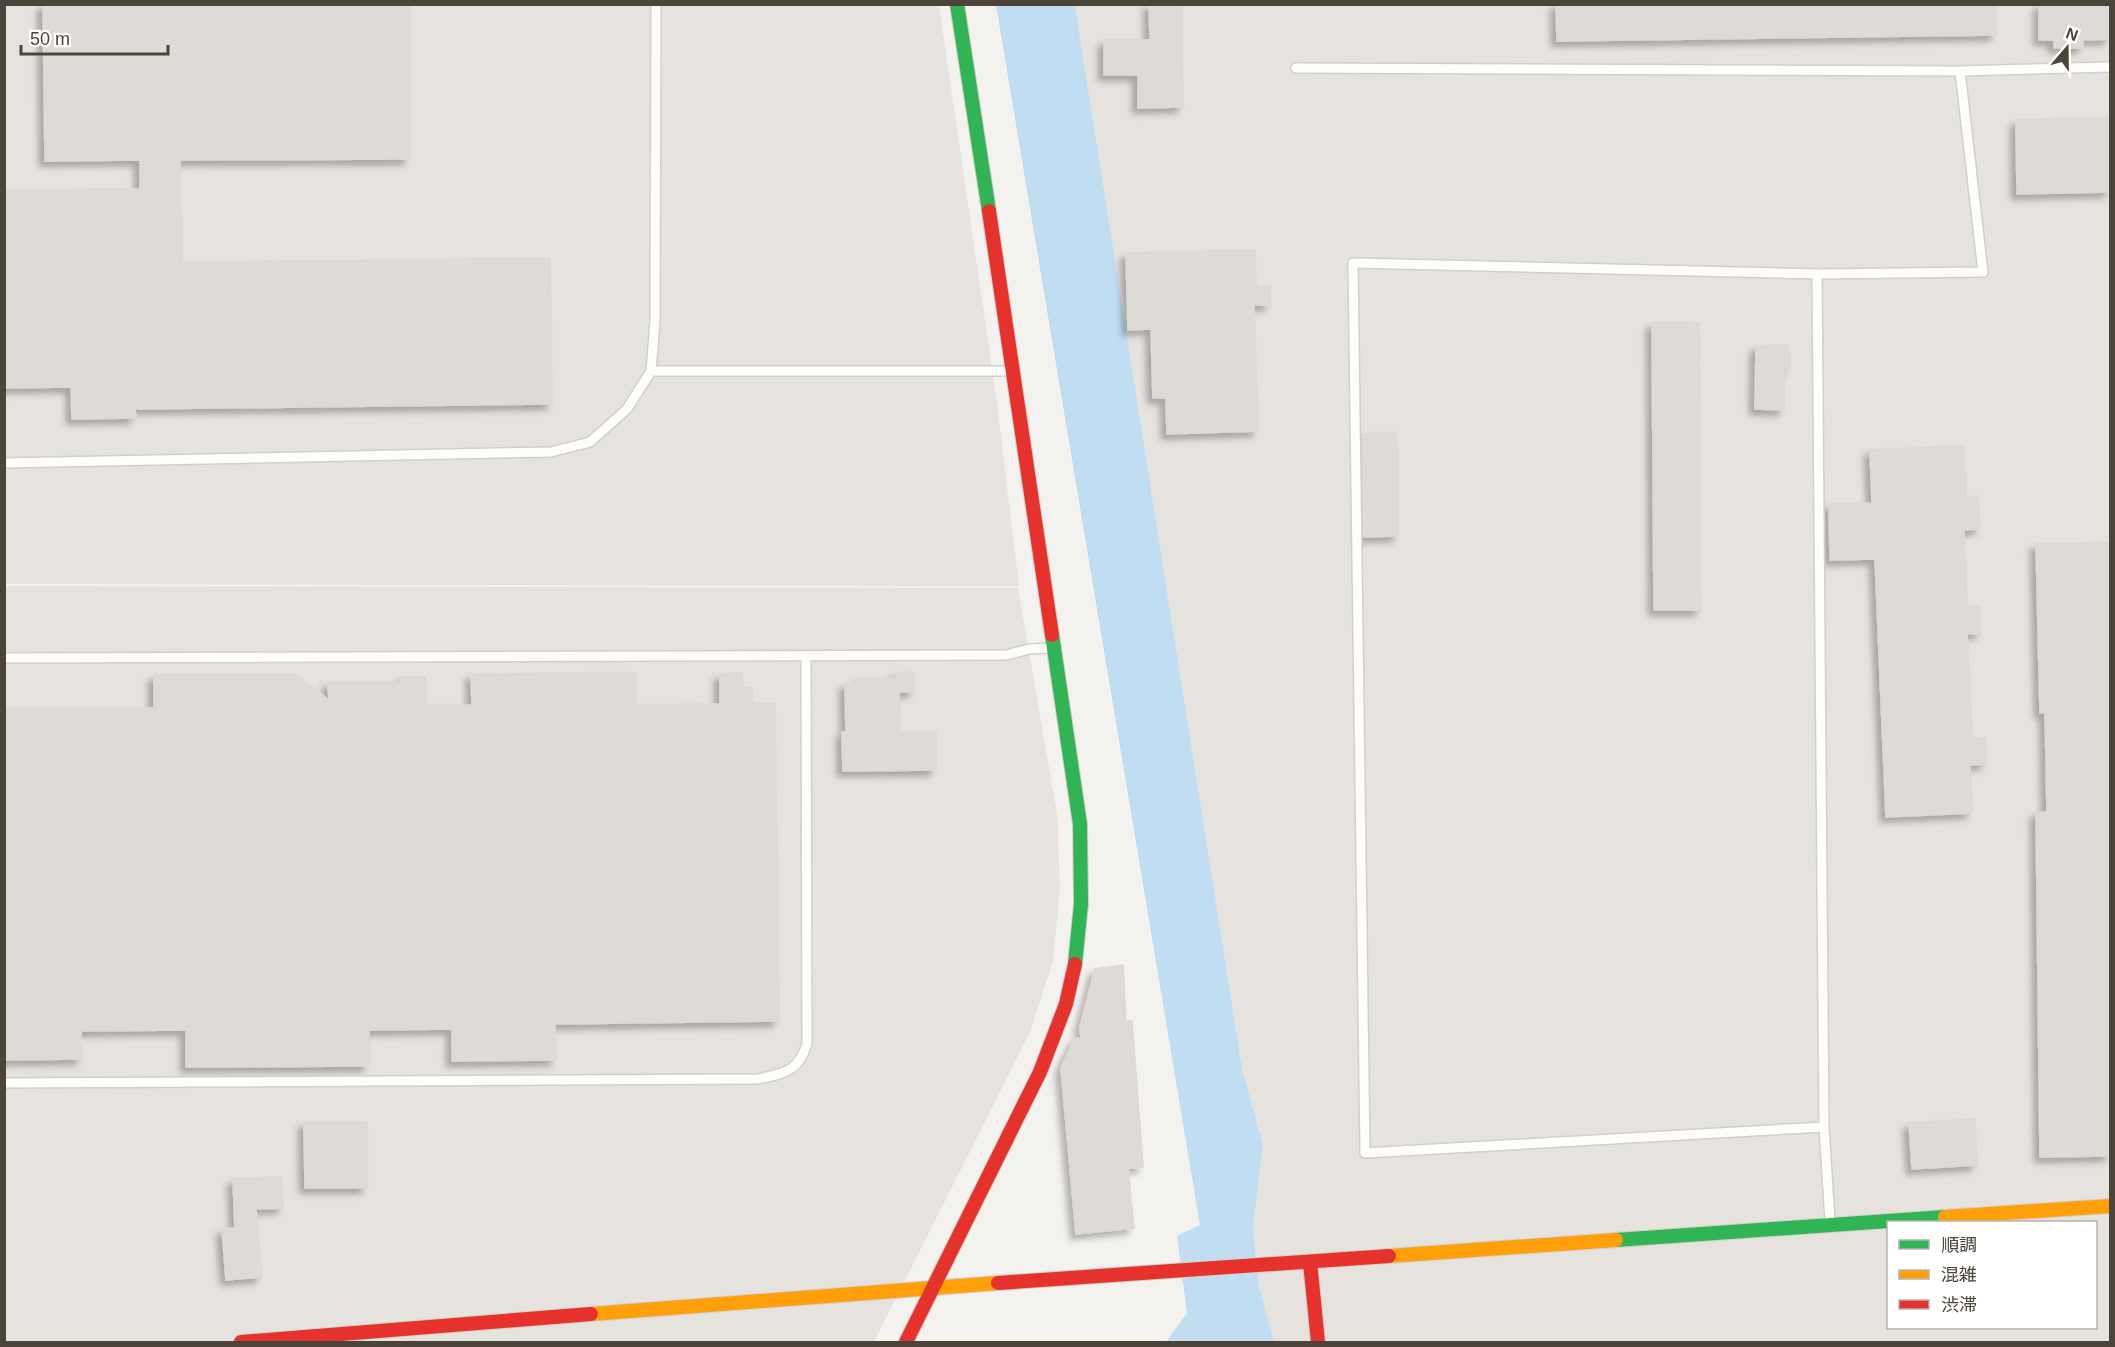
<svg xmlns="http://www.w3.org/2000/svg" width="2115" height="1347" font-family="Helvetica,'Noto Sans JP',sans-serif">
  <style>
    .industrial { fill: #e6e2de; fill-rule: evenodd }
    .water { fill: #c0ddf1 }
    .building { fill: #dedbd6; stroke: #dcd9d4; stroke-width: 1.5; filter: url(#shadow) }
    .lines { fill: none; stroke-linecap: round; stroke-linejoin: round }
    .lane-casing { stroke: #d2d0cb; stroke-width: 12 }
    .fast-casing { stroke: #d3cfc5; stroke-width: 16 }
    .slow-casing { stroke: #d3cfc5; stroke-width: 16 }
    .jam-casing { stroke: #d3cfc5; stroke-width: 16 }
    .lane { stroke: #fdfdfc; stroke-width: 9 }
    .fast { stroke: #30b455; stroke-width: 14 }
    .slow { stroke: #ff9f0a; stroke-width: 14 }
    .jam { stroke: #e5322d; stroke-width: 14 }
  </style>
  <defs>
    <filter id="shadow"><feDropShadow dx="-5.5" dy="5.5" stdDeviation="3" flood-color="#0004"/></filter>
  </defs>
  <rect width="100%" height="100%" fill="#f4f2ee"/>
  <!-- industrial -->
  <path class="industrial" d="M 5,5 L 939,5 L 997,403 L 1019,586 L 5,584 Z
    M 1075,5 L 2110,5 L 2110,1342 L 1274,1342 L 1259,1285 L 1253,1228 L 1263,1145 L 1242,1068 ZM 1888,1222 L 2096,1222 L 2096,1328 L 1888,1328 Z
    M 5,586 L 1018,588 L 1057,814 L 1060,889 L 1053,961 L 1030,1032 L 874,1342 L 5,1342 Z"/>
  <!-- water -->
  <path class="water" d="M 996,5 L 1075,5 L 1242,1068 L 1263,1145 L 1253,1228 L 1259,1285 L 1274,1342 L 1166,1342 L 1187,1313 L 1177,1236 L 1200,1225 Z"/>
  <!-- building -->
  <path class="building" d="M 43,4 L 409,4 L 410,159 L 180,160 L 182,263 L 550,258 L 552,404 L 135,409 L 136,418 L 72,419 L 71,387 L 4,388 L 4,191 L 140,189 L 140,160 L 45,161 Z
    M 1149,4 L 1181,4 L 1183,107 L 1138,108 L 1138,75 L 1104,75 L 1104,40 L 1150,40 Z
    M 1556,4 L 1996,4 L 1996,35 L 1557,41 Z
    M 2039,4 L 2110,4 L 2110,39 L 2083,40 L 2083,48 L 2054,48 L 2054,40 L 2039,40 Z
    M 2110,118 L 2110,192 L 2017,194 L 2016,120 Z
    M 1255,250 L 1256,287 L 1270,286 L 1270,305 L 1254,305 L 1258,431 L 1167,434 L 1166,398 L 1153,398 L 1151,329 L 1128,330 L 1126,253 Z
    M 1652,323 L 1699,323 L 1701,610 L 1654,610 Z
    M 1789,345 L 1789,369 L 1784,369 L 1784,410 L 1755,409 L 1756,346 Z
    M 1397,432 L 1398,536 L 1363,537 L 1362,434 Z
    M 1964,446 L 1966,497 L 1978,496 L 1980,529 L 1964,530 L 1967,606 L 1980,606 L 1981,633 L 1967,634 L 1972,738 L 1985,738 L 1986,764 L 1970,765 L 1972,813 L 1886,817 L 1875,559 L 1830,560 L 1829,504 L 1872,503 L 1870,450 Z
    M 2110,543 L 2110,1156 L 2040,1157 L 2036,812 L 2047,812 L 2045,713 L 2040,713 L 2036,544 Z
    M 913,672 L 914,692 L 899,692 L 900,732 L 936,732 L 936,770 L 843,771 L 842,732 L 846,732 L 845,684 L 858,683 L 858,679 L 896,678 L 896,673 Z
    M 636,673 L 637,705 L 720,704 L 720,674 L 742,673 L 743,688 L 752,688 L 753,704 L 775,704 L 779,1021 L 555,1024 L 556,1060 L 452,1061 L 452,1029 L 369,1030 L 369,1066 L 186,1067 L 186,1030 L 81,1031 L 82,1059 L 4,1060 L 4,708 L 154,708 L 154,675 L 295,674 L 329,700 L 328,682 L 403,682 L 402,677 L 425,677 L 425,705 L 472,705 L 471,674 Z
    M 1123,965 L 1126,1021 L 1132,1021 L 1143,1167 L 1128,1168 L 1134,1228 L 1076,1234 L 1061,1068 L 1075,1038 L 1081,1038 L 1080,1027 L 1095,969 Z
    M 1975,1119 L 1977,1165 L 1912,1169 L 1909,1123 Z
    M 304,1122 L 367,1122 L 367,1188 L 305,1188 Z
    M 281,1177 L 283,1208 L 256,1209 L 262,1277 L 226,1280 L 222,1229 L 235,1228 L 233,1179 Z"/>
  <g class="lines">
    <defs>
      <path id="lane" d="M 1296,68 L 1960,71 L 2110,67
        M 1817,274 L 1824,1127 L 1830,1222
        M 651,371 L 1011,371
        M 4,463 L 551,452 L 590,442 L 627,409 L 651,371 L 655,321 L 656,4
        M 4,658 L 1007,655 L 1029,649 L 1051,648
        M 4,1083 L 758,1079 C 785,1073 798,1072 807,1044 L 806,656
        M 1824,1127 L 1365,1153 L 1353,263 L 1817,274 L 1983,272 L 1960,71"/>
      <path id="fast" d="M 957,4 L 989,211
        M 1052,635 L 1080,824 L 1081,904 L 1075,964
        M 1616,1240 L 1945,1217"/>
      <path id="slow" d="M 1945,1217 L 2110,1206
        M 1389,1256 L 1616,1240
        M 591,1314 L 998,1283"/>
      <path id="jam" d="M 989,211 L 1052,635
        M 1310,1262 L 1318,1342
        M 998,1283 L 1389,1256
        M 241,1342 L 591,1314
        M 906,1342 L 1040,1072 L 1066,1004 L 1075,964"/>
    </defs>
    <!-- lane casing -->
    <use href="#lane" class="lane-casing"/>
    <!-- fast casing -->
    <use href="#fast" class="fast-casing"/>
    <!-- slow casing -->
    <use href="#slow" class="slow-casing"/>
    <!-- jam casing -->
    <use href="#jam" class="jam-casing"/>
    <!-- lane -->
    <use href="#lane" class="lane"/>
    <!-- fast -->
    <use href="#fast" class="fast"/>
    <!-- slow -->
    <use href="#slow" class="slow"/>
    <!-- jam -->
    <use href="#jam" class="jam"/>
  </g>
  <!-- border -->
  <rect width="2115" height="1347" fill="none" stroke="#4b4439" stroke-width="12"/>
  <!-- legend -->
  <rect x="1887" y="1221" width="210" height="108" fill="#ffffff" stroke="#b7b4b0" stroke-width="1.5"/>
  <rect x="1899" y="1240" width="30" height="9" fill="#30b455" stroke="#b7b4b0" stroke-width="1.5"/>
  <text x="1941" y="1251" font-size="18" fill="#4b4439">順調</text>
  <rect x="1899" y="1270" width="30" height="9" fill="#ff9f0a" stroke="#b7b4b0" stroke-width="1.5"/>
  <text x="1941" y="1281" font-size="18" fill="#4b4439">混雑</text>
  <rect x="1899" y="1300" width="30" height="9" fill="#e5322d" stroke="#b7b4b0" stroke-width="1.5"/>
  <text x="1941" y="1311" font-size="18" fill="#4b4439">渋滞</text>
  <!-- north arrow -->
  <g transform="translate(2067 48) rotate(20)" stroke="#ffffff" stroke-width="4.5" paint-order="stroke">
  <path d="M0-4.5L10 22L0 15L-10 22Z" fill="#4b4439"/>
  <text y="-9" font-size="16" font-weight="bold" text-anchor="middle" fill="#4b4439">N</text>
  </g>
  <!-- scale -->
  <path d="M21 45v9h147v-9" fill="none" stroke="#4b4439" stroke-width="3"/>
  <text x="30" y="45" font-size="18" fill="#4b4439" stroke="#ffffff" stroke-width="4.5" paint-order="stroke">50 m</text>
</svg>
